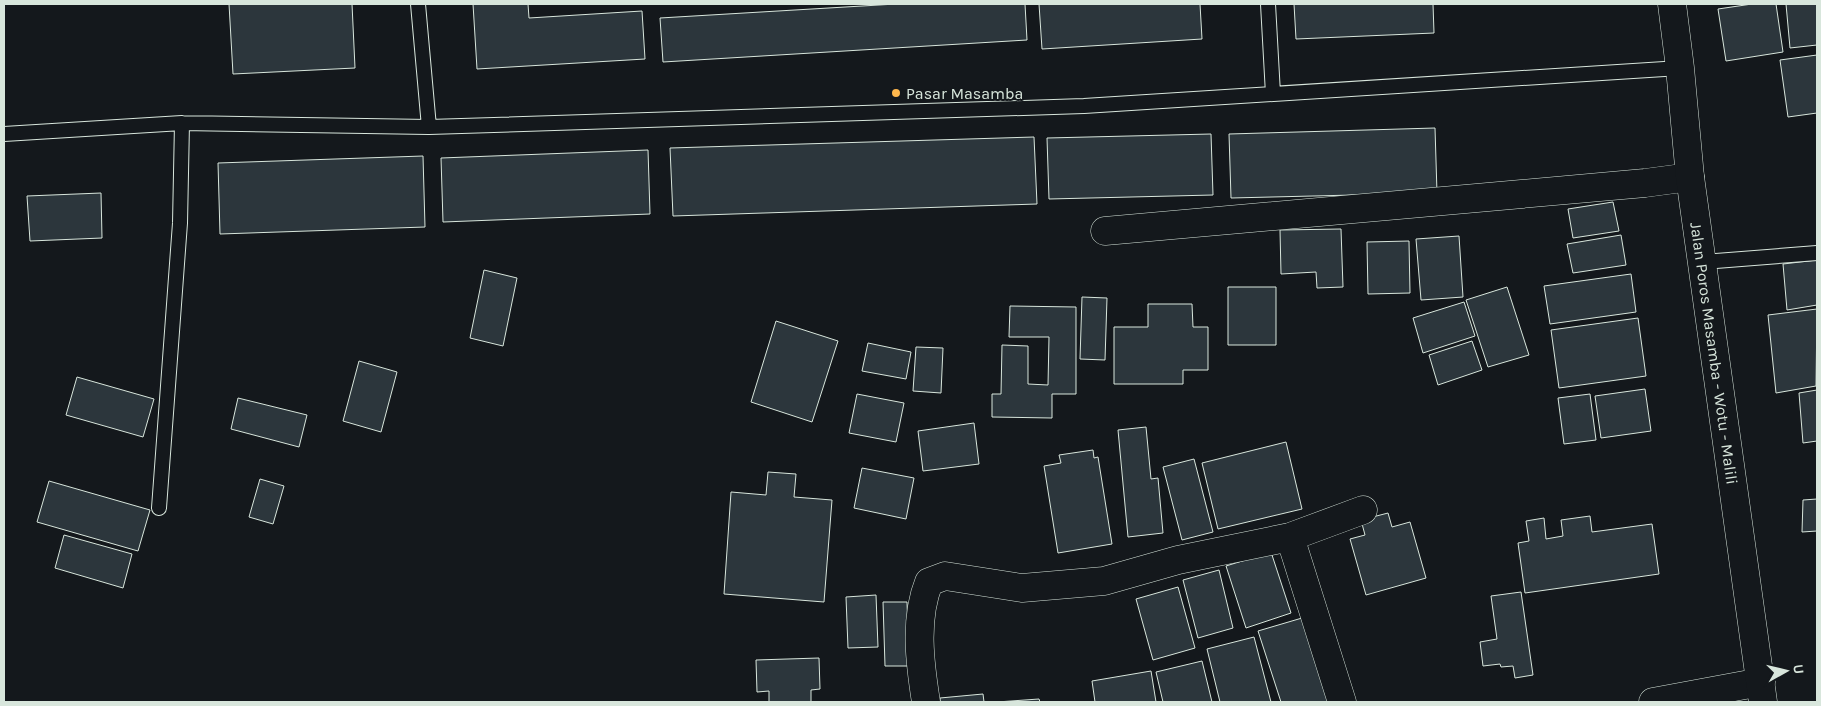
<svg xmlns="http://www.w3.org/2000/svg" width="1821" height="706" font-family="Karla,sans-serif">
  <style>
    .building { fill: #2c363c; stroke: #d8e6dc }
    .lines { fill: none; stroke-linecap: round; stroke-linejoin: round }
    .lane-casing { stroke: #d8e6dc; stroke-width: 16 }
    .street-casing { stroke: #d8e6dc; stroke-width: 29 }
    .highway-casing { stroke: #d8e6dc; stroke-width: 29 }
    .lane { stroke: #14181c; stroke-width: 14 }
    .street { stroke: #14181c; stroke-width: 28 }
    .highway { stroke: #14181c; stroke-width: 28 }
    .poi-dot { fill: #ffb74d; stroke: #14181c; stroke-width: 2 }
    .labels { text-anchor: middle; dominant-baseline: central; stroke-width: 4; stroke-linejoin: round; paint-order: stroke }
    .poi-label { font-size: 16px; fill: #d8e6dc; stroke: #14181c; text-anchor: start }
    .street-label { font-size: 16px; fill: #d8e6dc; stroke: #14181c }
  </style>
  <rect width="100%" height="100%" fill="#14181c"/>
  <!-- building -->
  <path class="building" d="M 229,4 L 352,4 L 355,68 L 233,74 Z
    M 473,4 L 528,4 L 529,18 L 642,11 L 645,59 L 477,69 Z
    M 896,4 L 1025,4 L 1027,40 L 663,62 L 660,18 Z
    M 1039,4 L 1200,4 L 1202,39 L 1042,49 Z
    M 1294,4 L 1433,4 L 1434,33 L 1296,39 Z
    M 1752,4 L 1776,4 L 1783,52 L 1726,61 L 1718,9 Z
    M 1786,4 L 1817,4 L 1817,45 L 1790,48 Z
    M 1817,55 L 1817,113 L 1788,117 L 1780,60 Z
    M 1435,128 L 1437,193 L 1231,198 L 1229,134 Z
    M 1211,134 L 1213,195 L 1049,199 L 1047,138 Z
    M 1034,137 L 1037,204 L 673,216 L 670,148 Z
    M 648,150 L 650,214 L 443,222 L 441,158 Z
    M 423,156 L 425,227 L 220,234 L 218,163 Z
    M 101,193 L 102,238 L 30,241 L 27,196 Z
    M 1613,202 L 1619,231 L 1573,238 L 1568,209 Z
    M 1341,229 L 1343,287 L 1317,288 L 1316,272 L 1281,274 L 1280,230 Z
    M 1621,235 L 1626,265 L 1573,273 L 1567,244 Z
    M 1459,236 L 1463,297 L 1421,300 L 1416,239 Z
    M 1409,241 L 1410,293 L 1368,294 L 1367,242 Z
    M 1817,260 L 1817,305 L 1787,310 L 1783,264 Z
    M 484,270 L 517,278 L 503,346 L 470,338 Z
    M 1631,274 L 1636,312 L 1550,324 L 1544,286 Z
    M 1228,287 L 1276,287 L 1276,345 L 1228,345 Z
    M 1507,287 L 1529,355 L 1488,367 L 1466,300 Z
    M 1082,297 L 1107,298 L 1105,360 L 1080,359 Z
    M 1464,302 L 1475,336 L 1423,353 L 1413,318 Z
    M 1148,304 L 1192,304 L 1193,327 L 1208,327 L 1208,370 L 1183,370 L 1183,384 L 1114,384 L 1114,327 L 1148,327 Z
    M 1010,306 L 1076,307 L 1076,394 L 1052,394 L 1052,418 L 992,417 L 992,394 L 1001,394 L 1002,345 L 1028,346 L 1028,384 L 1048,385 L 1049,337 L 1009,337 Z
    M 1817,309 L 1816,386 L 1776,393 L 1768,315 Z
    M 1638,318 L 1646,376 L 1559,388 L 1551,330 Z
    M 776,321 L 838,341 L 812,422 L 751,402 Z
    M 1472,341 L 1482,370 L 1438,385 L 1429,355 Z
    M 868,343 L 911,352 L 906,379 L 862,371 Z
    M 916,347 L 943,348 L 941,393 L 913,391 Z
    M 359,361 L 397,372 L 381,432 L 343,421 Z
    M 77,377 L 154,399 L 143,437 L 66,415 Z
    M 1645,389 L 1651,431 L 1601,438 L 1595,396 Z
    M 1817,390 L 1817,441 L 1803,443 L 1799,393 Z
    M 857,394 L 904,403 L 896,442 L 849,433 Z
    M 1590,394 L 1596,440 L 1564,444 L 1558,398 Z
    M 238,398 L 307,415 L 299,447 L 231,429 Z
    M 974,423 L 979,464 L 923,471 L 918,431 Z
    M 1146,427 L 1151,479 L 1158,478 L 1163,533 L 1128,537 L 1118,430 Z
    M 1286,442 L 1302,509 L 1218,529 L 1202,463 Z
    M 1093,450 L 1094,458 L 1098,457 L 1112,544 L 1058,553 L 1044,466 L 1061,463 L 1059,455 Z
    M 1194,459 L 1213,532 L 1182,540 L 1163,467 Z
    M 862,468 L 914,478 L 906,519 L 854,508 Z
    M 768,472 L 796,474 L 794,497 L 832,500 L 824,602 L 724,594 L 731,492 L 766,495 Z
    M 260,479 L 284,486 L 273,524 L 249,517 Z
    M 49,481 L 150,510 L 138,551 L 37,522 Z
    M 1817,499 L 1817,531 L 1802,532 L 1803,500 Z
    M 1388,513 L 1392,527 L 1410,522 L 1426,578 L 1366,595 L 1350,539 L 1365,535 L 1361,520 Z
    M 1590,516 L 1592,532 L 1652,524 L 1659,574 L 1525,593 L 1518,543 L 1529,541 L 1526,521 L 1544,518 L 1546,539 L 1563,536 L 1561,520 Z
    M 64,535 L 132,554 L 123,588 L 55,568 Z
    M 1271,552 L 1291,613 L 1246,628 L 1226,566 Z
    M 1219,570 L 1233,628 L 1198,638 L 1183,580 Z
    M 1178,587 L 1195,648 L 1153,660 L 1136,599 Z
    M 1521,592 L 1533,675 L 1515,678 L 1513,666 L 1501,667 L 1500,664 L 1483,666 L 1480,642 L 1497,639 L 1491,596 Z
    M 876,595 L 878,647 L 848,648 L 846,597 Z
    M 883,602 L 907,602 L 909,666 L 885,666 Z
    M 1302,618 L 1328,702 L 1281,702 L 1258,631 Z
    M 1254,637 L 1271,702 L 1220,702 L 1207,649 Z
    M 819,658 L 820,689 L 811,690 L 811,702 L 769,702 L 769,691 L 757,692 L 756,660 Z
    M 1202,661 L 1212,702 L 1163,702 L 1156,672 Z
    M 1151,671 L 1156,702 L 1095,702 L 1092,681 Z
    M 983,694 L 984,702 L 940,702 L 940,698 Z
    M 1039,699 L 1040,702 L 997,702 Z"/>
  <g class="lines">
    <defs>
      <path id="lane" d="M 418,4 L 429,127
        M 1268,4 L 1273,94
        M 4,134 L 182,123 L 429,127 L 1084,106 L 1680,68
        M 1703,262 L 1817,253
        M 159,508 L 180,223 L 182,123"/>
      <path id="street" d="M 1105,231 L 1645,183 L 1690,177
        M 1290,537 L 1363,510
        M 926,702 C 920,664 914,619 929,582 L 945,576 L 1022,588 L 1104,581 L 1178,560 L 1290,537 L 1342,702
        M 1653,702 L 1761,682"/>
      <g id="highway">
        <path id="s1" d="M 1672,4 L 1680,68 L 1690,177 L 1763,702"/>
      </g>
    </defs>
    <!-- lane casing -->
    <use href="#lane" class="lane-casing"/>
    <!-- street casing -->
    <use href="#street" class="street-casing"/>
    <!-- highway casing -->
    <use href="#highway" class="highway-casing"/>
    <!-- lane -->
    <use href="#lane" class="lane"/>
    <!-- street -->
    <use href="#street" class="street"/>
    <!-- highway -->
    <use href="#highway" class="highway"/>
  </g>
  <!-- markers -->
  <circle class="poi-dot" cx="896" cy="93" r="5"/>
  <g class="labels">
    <!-- poi labels -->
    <g class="poi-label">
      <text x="906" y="93">Pasar Masamba</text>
    </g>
    <!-- street labels -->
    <g class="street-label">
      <text stroke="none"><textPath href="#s1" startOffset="352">Jalan Poros Masamba - Wotu - Malili</textPath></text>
    </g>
  </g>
  <!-- border -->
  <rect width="1821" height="706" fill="none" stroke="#d8e6dc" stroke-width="10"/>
  <!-- north arrow -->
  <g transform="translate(1786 671) rotate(82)" stroke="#14181c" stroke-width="4" paint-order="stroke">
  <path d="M0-4L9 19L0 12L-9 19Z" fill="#d8e6dc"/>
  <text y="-8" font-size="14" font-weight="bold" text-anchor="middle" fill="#d8e6dc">U</text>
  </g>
</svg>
